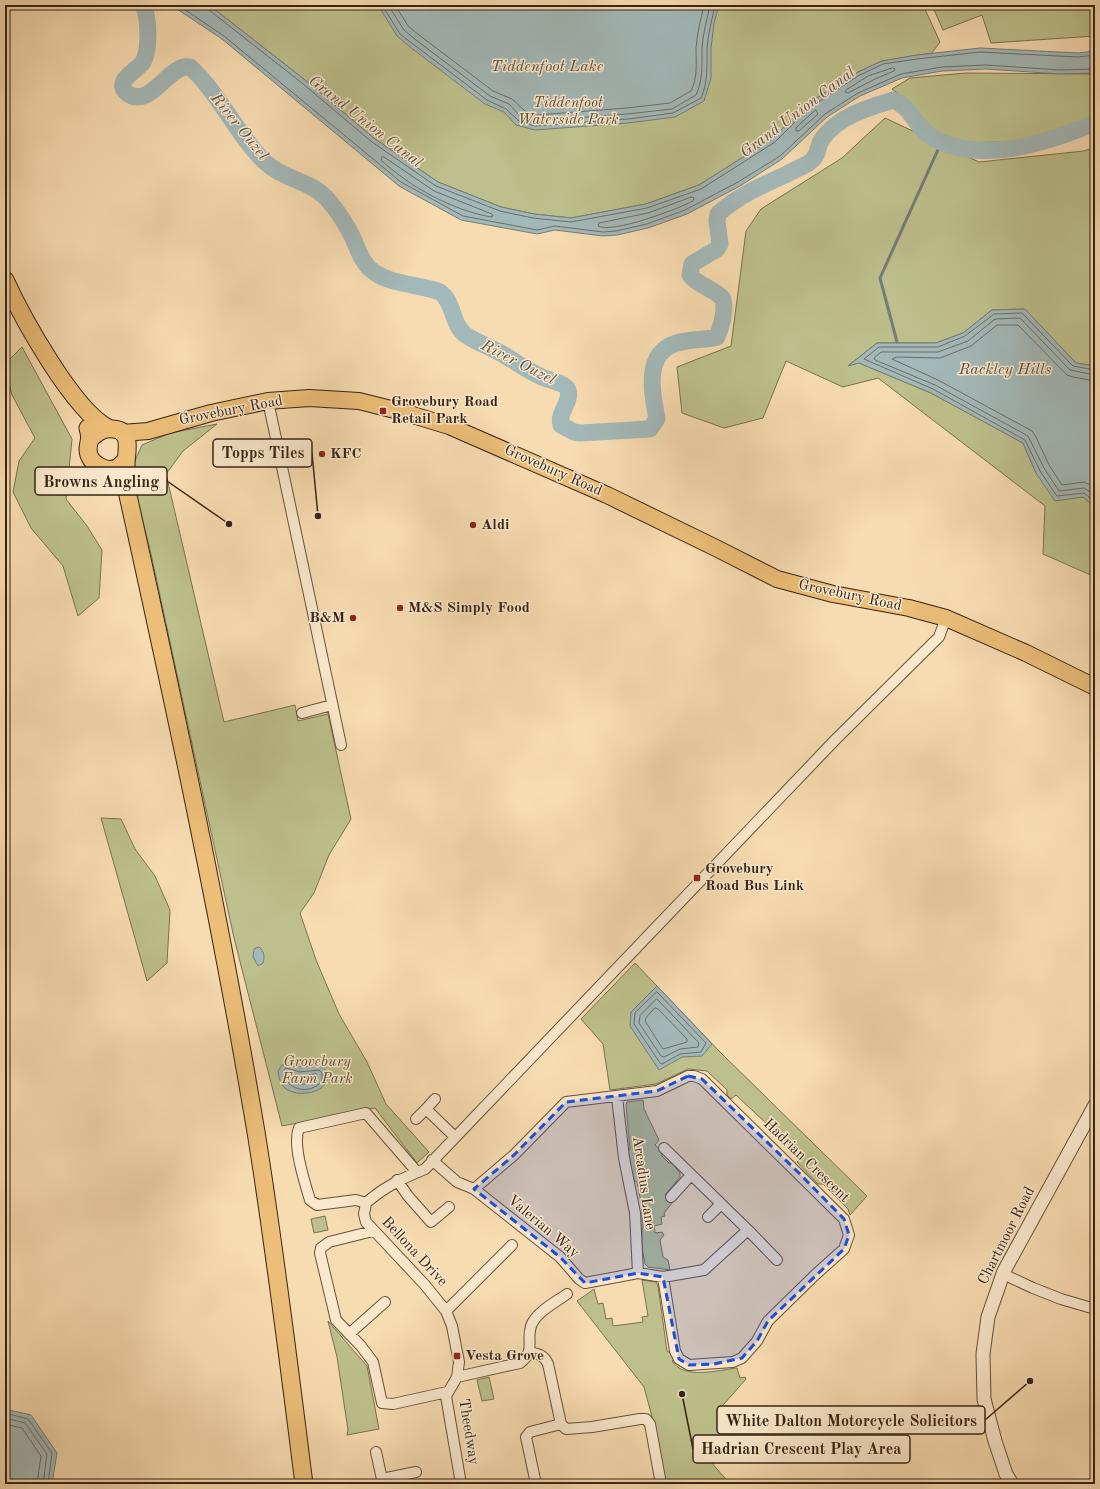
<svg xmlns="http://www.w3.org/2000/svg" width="1100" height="1489" font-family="'Old Standard TT',serif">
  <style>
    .green { fill: #bdc08c; stroke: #7a7251 }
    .water { fill: #a3b8b8; stroke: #777c77 }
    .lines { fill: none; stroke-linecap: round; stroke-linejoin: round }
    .shore { stroke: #6c6e67; stroke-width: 1 }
    .stream { stroke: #777c77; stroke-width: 3 }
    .river { stroke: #a3b8b8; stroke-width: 17 }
    .minor-casing { stroke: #66513d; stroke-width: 12 }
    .tertiary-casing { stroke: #66513d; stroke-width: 15 }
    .primary-casing { stroke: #362316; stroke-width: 18 }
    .trunk-casing { stroke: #362316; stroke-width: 19 }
    .minor { stroke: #fae8cc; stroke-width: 10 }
    .tertiary { stroke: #fae8cc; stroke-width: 13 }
    .primary { stroke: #ecbe78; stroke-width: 16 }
    .trunk { stroke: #ecbe78; stroke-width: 17 }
    .marked { fill: #1d4ed8; fill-opacity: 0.2; stroke: #1d4ed8; stroke-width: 3; stroke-dasharray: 8 5; stroke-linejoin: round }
    .poi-dot { fill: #8f2418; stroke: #fae8cc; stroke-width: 1.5 }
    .labels { text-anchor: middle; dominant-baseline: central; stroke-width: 3; stroke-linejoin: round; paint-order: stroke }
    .park-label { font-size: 15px; font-style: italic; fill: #584a34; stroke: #fae8cc }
    .poi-label { font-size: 15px; font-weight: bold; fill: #362316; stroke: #fae8cc; text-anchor: start }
    .street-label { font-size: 15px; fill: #362316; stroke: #fae8cc }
    .water-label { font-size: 16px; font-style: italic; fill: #575047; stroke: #fae8cc }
    .leader { fill: none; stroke: #362316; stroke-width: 1.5 }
    .callout-dot { fill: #362316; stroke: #fae8cc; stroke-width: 1.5 }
    .callout { fill: #fae8cc; stroke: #362316; stroke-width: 1.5 }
    .callout-label { font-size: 16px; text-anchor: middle; font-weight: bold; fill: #362316 }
  </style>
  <rect width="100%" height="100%" fill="#f8dcb1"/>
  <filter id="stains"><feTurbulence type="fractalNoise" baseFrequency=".005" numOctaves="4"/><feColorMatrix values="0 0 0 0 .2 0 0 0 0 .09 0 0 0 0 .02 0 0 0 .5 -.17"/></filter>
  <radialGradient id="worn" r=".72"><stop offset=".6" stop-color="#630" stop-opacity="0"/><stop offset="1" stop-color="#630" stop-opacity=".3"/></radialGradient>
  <!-- green -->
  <path class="green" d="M 209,5 L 923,5 L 940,42 L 932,53 L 882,61 L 856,73 L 806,105 L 772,139 L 699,185 L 646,204 L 571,218 L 534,214 L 501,207 L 438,182 L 375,139 L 305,80 Z
    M 932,5 L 1095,5 L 1095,36 L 991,43 L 982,15 L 943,30 Z
    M 966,73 L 1095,74 L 1095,115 L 1061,130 L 1027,141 L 967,143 L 943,136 L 924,123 L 904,98 L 892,89 L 910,78 Z
    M 885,118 L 979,162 L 1084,151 L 1095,147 L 1095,366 L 1076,363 L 1024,309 L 992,310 L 963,333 L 936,343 L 877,343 L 849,365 L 859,363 L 931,393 L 1023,443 L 1036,473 L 1083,497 L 1095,507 L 1095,577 L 1043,554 L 1045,506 L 878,378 L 843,387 L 786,361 L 763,418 L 724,428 L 682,413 L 677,367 L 731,346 L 746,231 L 761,209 L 842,158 Z
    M 22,347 L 72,439 L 66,499 L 87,526 L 102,550 L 99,598 L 78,616 L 63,566 L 31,528 L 13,492 L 19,461 L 35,438 L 12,395 L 5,367 L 5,364 Z
    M 217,424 L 183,451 L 166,474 L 224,722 L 295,705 L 298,721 L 328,714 L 351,819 L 329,855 L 314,893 L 300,913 L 316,960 L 339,1014 L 367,1062 L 386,1104 L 429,1152 L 417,1163 L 375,1108 L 282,1126 L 234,938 L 151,554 L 134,486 L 134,463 L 142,445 L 170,433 Z
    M 101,818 L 121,819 L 135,849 L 155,876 L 170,910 L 167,963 L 147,981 Z
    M 635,963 L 721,1053 L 867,1196 L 850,1215 L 848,1209 L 823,1184 L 818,1184 L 797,1162 L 802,1157 L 736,1095 L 731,1099 L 727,1095 L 727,1090 L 707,1071 L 688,1069 L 656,1084 L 610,1090 L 603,1044 L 581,1019 Z
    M 643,1100 L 644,1109 L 659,1140 L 655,1145 L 662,1151 L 662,1156 L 669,1163 L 672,1163 L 680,1173 L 680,1177 L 665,1195 L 673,1202 L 664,1213 L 665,1216 L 661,1217 L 662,1224 L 654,1226 L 655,1233 L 662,1232 L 664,1235 L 660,1240 L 663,1257 L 668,1260 L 670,1270 L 648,1267 L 645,1264 L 642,1248 L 642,1208 L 637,1182 L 632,1179 L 627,1154 L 630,1149 L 626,1105 L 627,1102 Z
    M 325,1216 L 328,1230 L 314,1233 L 311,1219 Z
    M 642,1280 L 656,1282 L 658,1286 L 667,1351 L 672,1354 L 674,1359 L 672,1361 C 684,1380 718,1370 737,1368 L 740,1378 L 745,1377 L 746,1379 L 717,1412 L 729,1423 L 732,1420 L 741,1427 L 711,1462 L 730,1484 L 663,1484 L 658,1439 L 644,1387 L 577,1301 L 594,1289 L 598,1304 L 603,1303 L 606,1319 L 612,1318 L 613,1326 L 643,1322 L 642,1317 L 648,1316 Z
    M 328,1321 L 367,1366 L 379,1429 L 347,1435 L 348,1430 L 337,1357 Z
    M 489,1377 L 494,1399 L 482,1401 L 477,1380 Z"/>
  <!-- water -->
  <path class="water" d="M 171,5 L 209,5 L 305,80 L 375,139 L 438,182 L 501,207 L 534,214 L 571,218 L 646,204 L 699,185 L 772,139 L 806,105 L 856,73 L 882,61 L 917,55 L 980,48 L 1078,53 L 1095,51 L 1095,73 L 1060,74 L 986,69 L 942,71 L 902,78 L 860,96 L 827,117 L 782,159 L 740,186 L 687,214 L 648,228 L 617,235 L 603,236 L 555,230 L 537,234 L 461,220 L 399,186 L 222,39 Z
    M 378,5 L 719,5 L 714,23 L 711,48 L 711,78 L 704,101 L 675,117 L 628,123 L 535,130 L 516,125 L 504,112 L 485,104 L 410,47 L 397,36 Z
    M 1025,309 L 1076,363 L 1095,366 L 1095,507 L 1083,497 L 1055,501 L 1036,473 L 1023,443 L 931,393 L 859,363 L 848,366 L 877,343 L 936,343 L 963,333 L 992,310 Z
    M 259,947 C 264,951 265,957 263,963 L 258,966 L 253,957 L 254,949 Z
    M 657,986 L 712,1044 L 702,1056 L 682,1057 L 659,1070 L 630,1026 L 631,1012 Z
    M 287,1064 C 299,1070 309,1064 322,1066 C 342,1089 300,1101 285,1088 C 280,1084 279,1077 278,1071 L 282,1065 Z
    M 5,1409 L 31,1415 L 57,1453 L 52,1484 L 5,1484 Z"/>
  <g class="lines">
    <!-- shore -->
    <path class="shore" d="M 178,5 L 224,36 L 401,182 L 463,216 L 537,230 L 555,226 L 603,232 L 616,231 L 647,224 L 685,210 L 738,182 L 780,156 L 825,114 L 858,93 L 901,74 L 942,67 L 986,65 L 1060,70 L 1095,69
      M 207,5 L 209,10 L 302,83 L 372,142 L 436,186 L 500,211 L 533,218 L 571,222 L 647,208 L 701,189 L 775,142 L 809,108 L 858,76 L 883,64 L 917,59 L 980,52 L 1078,57 L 1095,55
      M 382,5 L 400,34 L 413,44 L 487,100 L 506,109 L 519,121 L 535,126 L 628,119 L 673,113 L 701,98 C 708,82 707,66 707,49 C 708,33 712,20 715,5
      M 388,5 L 404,30 L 416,40 L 490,96 L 509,104 L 521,117 L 536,121 L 627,114 L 672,109 L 696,95 C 703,80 702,65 702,48 C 703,33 707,20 710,5
      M 395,5 L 408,26 L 419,35 L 493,91 L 512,99 L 525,111 L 537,115 L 627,108 L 670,103 L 691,91 C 698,77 696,63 696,48 C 697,33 701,19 704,5
      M 893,68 L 895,69 L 894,71 L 875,79 L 848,93 L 845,92 L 846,90 L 868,76 Z
      M 816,110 L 818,114 L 799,131 L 796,131 L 796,128 Z
      M 384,157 L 434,191 L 492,214 L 493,216 L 491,217 C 452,210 410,187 381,160 L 382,157 Z
      M 692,197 L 694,198 L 693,201 C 678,209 612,234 598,226 L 599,223 L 648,213 Z
      M 1095,370 L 1073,366 L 1022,313 L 994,314 L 965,336 L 938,347 L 879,347 L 864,359 L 933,389 L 1025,440 L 1040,471 L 1057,496 L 1084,493 L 1095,502
      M 1095,375 L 1070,370 L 1020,318 L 995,319 L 968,341 L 938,352 L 881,352 L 874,358 L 875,360 L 935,385 L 1028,436 L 1044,468 L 1059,491 L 1084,488 L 1095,495
      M 1095,381 L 1073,377 L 1067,375 L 1018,325 L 997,325 L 971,346 L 940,358 L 897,357 L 892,359 L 938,380 L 1032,431 L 1036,437 L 1049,465 L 1062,485 L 1084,482 L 1095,487
      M 657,992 L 706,1043 L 701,1052 L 680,1054 L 662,1064 L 660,1063 L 634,1024 L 635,1013 Z
      M 657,999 L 699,1043 L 698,1047 L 680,1049 L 664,1057 L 661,1056 L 639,1023 L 640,1016 Z
      M 655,1008 L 658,1009 L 687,1039 L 687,1042 L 663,1049 L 645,1021 L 646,1018 Z
      M 286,1068 L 300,1072 L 319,1070 L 322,1073 L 322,1081 C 310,1096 285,1090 283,1072 Z
      M 316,1074 L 317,1079 C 311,1085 295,1087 290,1078 L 291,1076 L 301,1077 Z
      M 5,1413 L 28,1419 L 52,1453 L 48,1484
      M 5,1418 L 25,1423 L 47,1454 L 43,1484
      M 5,1424 L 22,1428 L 41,1456 L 37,1484"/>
    <!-- stream -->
    <path class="stream" d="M 897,342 L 880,278 L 941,143"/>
    <!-- river -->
    <path class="river" d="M 143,5 C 149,16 150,51 143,62 C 138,70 113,81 127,93 C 150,111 170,62 190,67 C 220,94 236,134 265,162 C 284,180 313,181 329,201 C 338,212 346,224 352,236 C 358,249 362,264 374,272 C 392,285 419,284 440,292 C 455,302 451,328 469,337 C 480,344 493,348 504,355 C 518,363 532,374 547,379 C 553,381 566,384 568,390 C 572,402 557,413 561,425 L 574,432 L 580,433 L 650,429 L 657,419 C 651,387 643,347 686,341 C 696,339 706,340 717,337 C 722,325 726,312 723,299 C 714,288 698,286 690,275 L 692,264 L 717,249 L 720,244 L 717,221 L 718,214 C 737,196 763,185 787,174 C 794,170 802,167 809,163 C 820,155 816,148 822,139 C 839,116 867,108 893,100 C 911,106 915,126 930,136 C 978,166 1047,143 1095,123"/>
    <defs>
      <path id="minor" d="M 268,401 L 341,745
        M 302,713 L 332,705
        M 617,1097 L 624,1158 L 635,1213 L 638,1273
        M 435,1099 L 426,1109 L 454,1136
        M 416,1119 L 426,1109
        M 664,1148 L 748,1230
        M 432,1160 L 457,1182 L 474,1189 L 560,1257 L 579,1279 L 585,1283 L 638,1273 L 663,1277 L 704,1270 L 748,1230 L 777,1260
        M 397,1180 L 408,1196 L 431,1222 L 449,1207
        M 474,1189 L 514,1155 L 566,1102 L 657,1091 L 688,1076 L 694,1076 L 702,1079 L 844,1219 L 849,1235 L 844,1249 L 815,1275 L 768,1321 L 757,1341 L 742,1358 L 733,1362 L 689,1365 L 679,1359 L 675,1351 L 663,1277
        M 671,1197 L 691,1175
        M 366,1203 L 356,1200 L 317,1205 L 310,1200 C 305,1183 292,1145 299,1128 L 366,1113 L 417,1172
        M 708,1217 L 721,1204
        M 373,1231 L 329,1242 L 321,1248 L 320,1253 L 336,1320 L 361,1346 L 373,1362 L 382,1403 L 393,1404 L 447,1392
        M 1003,1274 L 1033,1288 L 1061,1299 L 1095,1309
        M 446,1311 L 512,1245
        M 349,1334 L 385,1302
        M 530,1352 C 539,1354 544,1355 548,1364 L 561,1424 L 566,1429 L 592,1427 L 640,1419 L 646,1419 L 650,1424 L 661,1484
        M 457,1377 L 520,1363 C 536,1351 526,1341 531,1326 C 536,1312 556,1302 567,1294
        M 376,1452 L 383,1484
        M 382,1479 L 416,1472
        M 461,1484 L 446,1396 L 457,1377 L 459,1362 L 452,1326 L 446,1311 L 425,1285 L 366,1222 L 364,1214 L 366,1203 C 384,1187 403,1178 425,1169 L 836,739 L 939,637 L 946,618
        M 536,1484 L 526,1437 L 530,1432 L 561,1424"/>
      <path id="tertiary" d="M 1012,1484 L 1006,1474 L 995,1441 L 984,1399 L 983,1354 L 988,1317 L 1004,1271 L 1095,1105"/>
      <path id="primary" d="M 122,433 L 148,431 L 211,413 L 268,401 L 309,398 L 359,401 L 403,412 L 449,426 L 607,495 L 716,548 L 777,579 L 833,594 L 909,608 L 946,618 L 1026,653 L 1095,687"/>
      <path id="trunk" d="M 5,280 C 22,317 73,410 108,428
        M 88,428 C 91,439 89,439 88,449 C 88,464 107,474 119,467 C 121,465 124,462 126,460
        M 91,438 C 98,432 103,428 113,429 C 132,430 127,450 126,462 C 126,471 127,481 127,491 C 174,703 220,917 256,1132 C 275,1249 289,1366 304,1484"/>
    </defs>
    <!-- minor casing -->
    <use href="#minor" class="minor-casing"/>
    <!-- tertiary casing -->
    <use href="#tertiary" class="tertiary-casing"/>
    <!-- primary casing -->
    <use href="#primary" class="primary-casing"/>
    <!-- trunk casing -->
    <use href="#trunk" class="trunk-casing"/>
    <!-- minor -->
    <use href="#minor" class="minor"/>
    <!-- tertiary -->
    <use href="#tertiary" class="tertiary"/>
    <!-- primary -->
    <use href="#primary" class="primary"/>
    <!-- trunk -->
    <use href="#trunk" class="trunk"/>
  </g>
  <!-- marked area -->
  <path class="marked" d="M 688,1076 L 702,1079 L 799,1173 L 844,1219 L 849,1235 L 844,1249 L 768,1321 L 757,1341 L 742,1358 L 714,1364 L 689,1365 L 679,1359 L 663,1277 L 638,1273 L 585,1283 L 560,1257 L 474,1189 L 514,1155 L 566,1102 L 657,1091 Z"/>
  <!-- markers -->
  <g class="poi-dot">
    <rect x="379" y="407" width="8" height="8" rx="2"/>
    <circle cx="322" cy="454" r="4"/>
    <circle cx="473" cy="525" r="4"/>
    <circle cx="400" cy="608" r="4"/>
    <circle cx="353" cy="618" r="4"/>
    <rect x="693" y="874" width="8" height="8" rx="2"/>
    <rect x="453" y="1352" width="8" height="8" rx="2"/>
  </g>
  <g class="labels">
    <!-- park labels -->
    <g class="park-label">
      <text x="568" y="103">Tiddenfoot<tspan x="568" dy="17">Waterside Park</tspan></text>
      <text x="317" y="1062">Grovebury<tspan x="317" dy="17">Farm Park</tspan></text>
    </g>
    <!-- poi labels -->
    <g class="poi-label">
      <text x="391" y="402">Grovebury Road<tspan x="391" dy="17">Retail Park</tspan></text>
      <text x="330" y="454">KFC</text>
      <text x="481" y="525">Aldi</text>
      <text x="408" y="608">M&amp;S Simply Food</text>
      <text x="345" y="618" text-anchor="end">B&amp;M</text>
      <text x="705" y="869">Grovebury<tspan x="705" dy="17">Road Bus Link</tspan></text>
      <text x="465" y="1356">Vesta Grove</text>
    </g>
    <!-- street labels -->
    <g class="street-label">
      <text transform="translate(231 411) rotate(-11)">Grovebury Road</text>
      <text transform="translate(553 471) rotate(24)">Grovebury Road</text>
      <text transform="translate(850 596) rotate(12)">Grovebury Road</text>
      <text transform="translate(806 1161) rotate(44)">Hadrian Crescent</text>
      <text transform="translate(643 1183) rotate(82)">Arcadius Lane</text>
      <text transform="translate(543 1227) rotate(40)">Valerian Way</text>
      <text transform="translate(1007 1236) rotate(-63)">Chartmoor Road</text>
      <text transform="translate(414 1252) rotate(47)">Bellona Drive</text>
      <text transform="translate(468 1432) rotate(81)">Theedway</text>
    </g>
    <!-- water labels -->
    <g class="water-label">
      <text x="547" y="67">Tiddenfoot Lake</text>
      <text transform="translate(798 113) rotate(-37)">Grand Union Canal</text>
      <text transform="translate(365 122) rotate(38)">Grand Union Canal</text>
      <text transform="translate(239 127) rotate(51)">River Ouzel</text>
      <text transform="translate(518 363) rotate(27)">River Ouzel</text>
      <text x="1005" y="370">Rackley Hills</text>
    </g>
  </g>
  <!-- callouts -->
  <path class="leader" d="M318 516L312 453M229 524L167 481M1030 1381L985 1420M682 1394L693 1449"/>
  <g class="callout-dot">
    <circle cx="318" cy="516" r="4"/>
    <circle cx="229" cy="524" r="4"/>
    <circle cx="1030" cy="1381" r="4"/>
    <circle cx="682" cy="1394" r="4"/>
  </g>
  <g class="callout">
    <rect x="213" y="439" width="99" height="28" rx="4"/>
    <rect x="35" y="467" width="132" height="28" rx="4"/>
    <rect x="717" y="1406" width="268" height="28" rx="4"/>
    <rect x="693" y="1435" width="217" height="28" rx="4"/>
  </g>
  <g class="callout-label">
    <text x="263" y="458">Topps Tiles</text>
    <text x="101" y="487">Browns Angling</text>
    <text x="851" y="1426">White Dalton Motorcycle Solicitors</text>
    <text x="801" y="1454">Hadrian Crescent Play Area</text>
  </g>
  <!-- margin -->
  <rect width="1100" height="1489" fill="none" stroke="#f8dcb1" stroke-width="20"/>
  <rect x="6" y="6" width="1088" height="1477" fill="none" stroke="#362316" stroke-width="2"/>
  <rect x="10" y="10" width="1080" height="1469" fill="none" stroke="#362316"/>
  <rect width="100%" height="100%" filter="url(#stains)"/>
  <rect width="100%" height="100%" fill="url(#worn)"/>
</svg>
